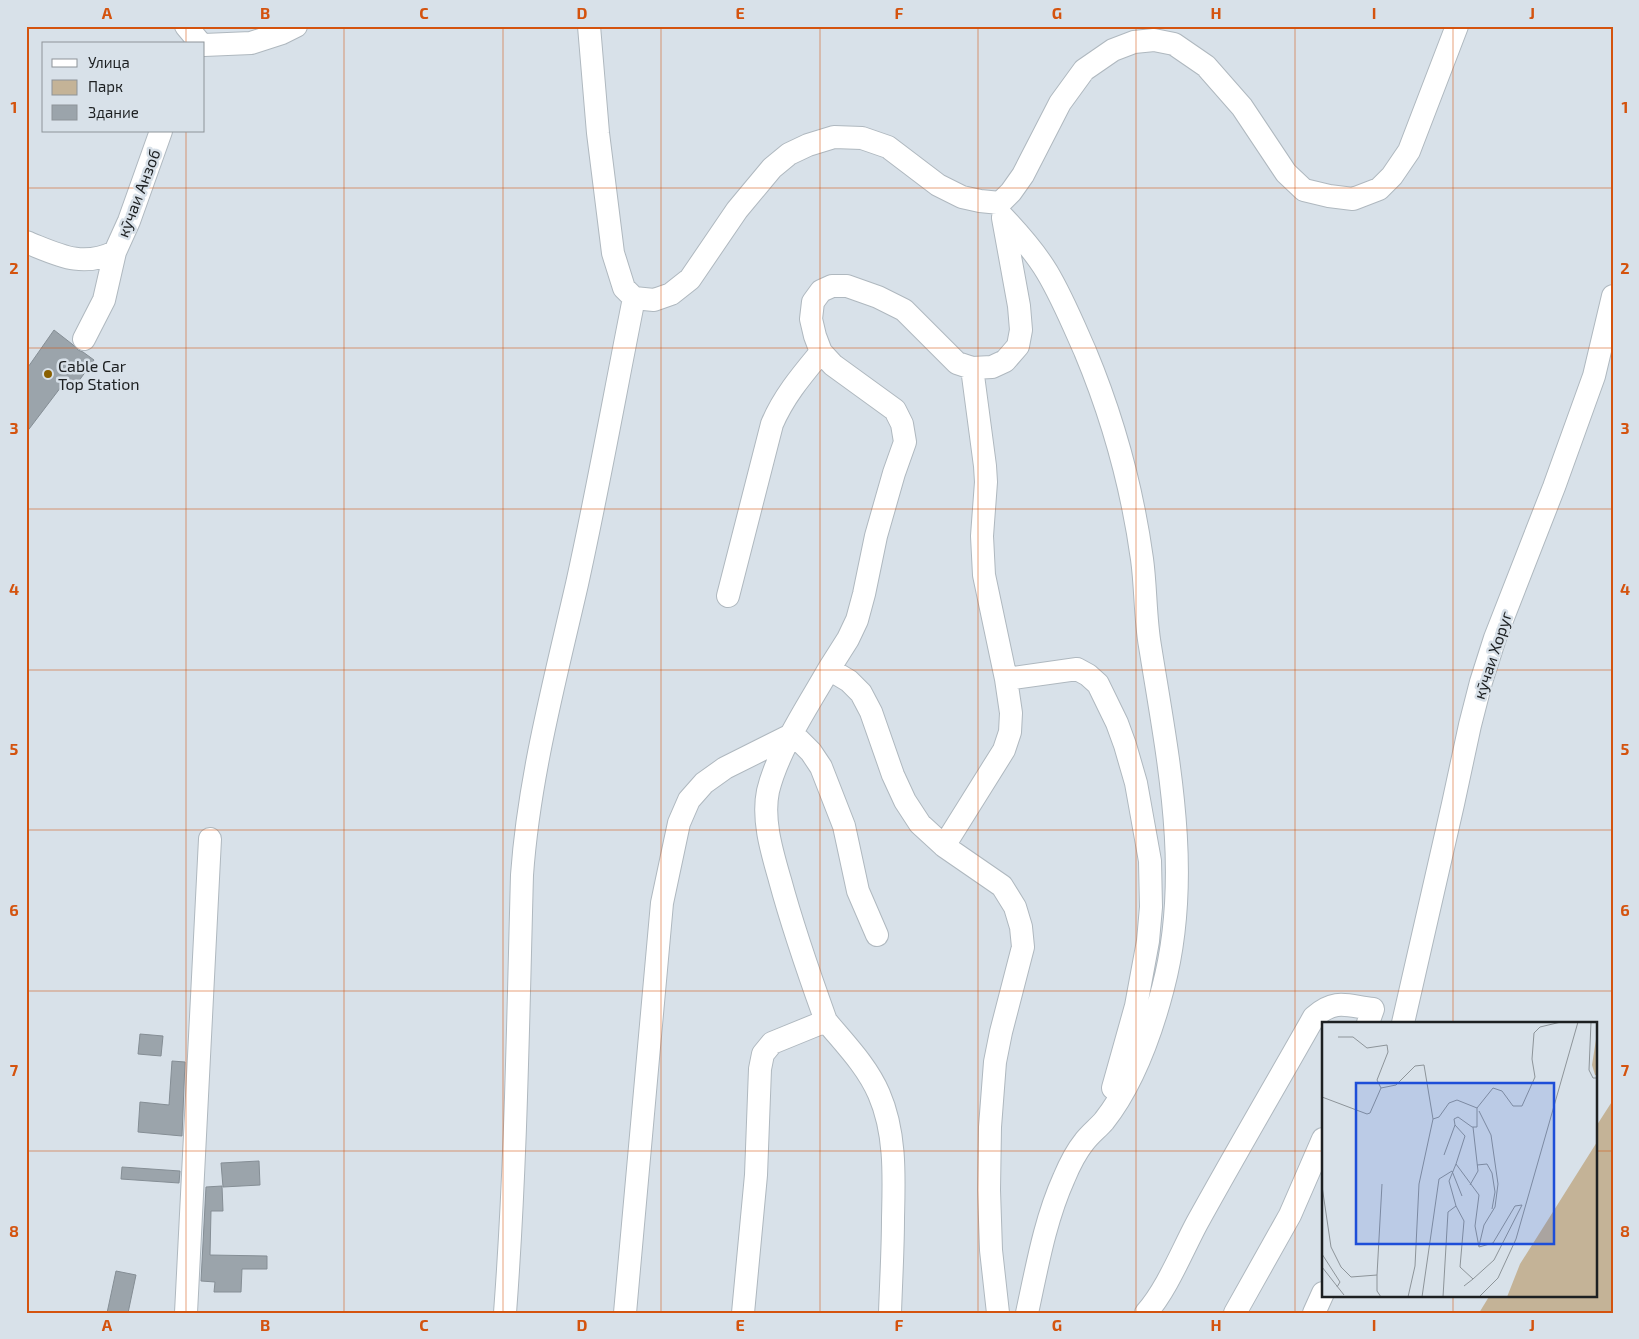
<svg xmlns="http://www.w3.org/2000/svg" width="1639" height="1339" font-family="'Exo 2',sans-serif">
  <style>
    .green { fill: #c4b397 }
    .building { fill: #9ba4ab; stroke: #858e95 }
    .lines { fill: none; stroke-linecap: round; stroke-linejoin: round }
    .minor-casing { stroke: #afb8bf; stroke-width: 24 }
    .minor { stroke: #fff; stroke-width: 22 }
    .grid { fill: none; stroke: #d4530e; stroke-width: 1; stroke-opacity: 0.55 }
    .poi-dot { fill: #8a6000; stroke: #d8e1e9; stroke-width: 2 }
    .labels { text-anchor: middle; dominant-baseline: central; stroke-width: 5; stroke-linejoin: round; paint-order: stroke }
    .street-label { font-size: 16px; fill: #1d2022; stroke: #d8e1e9 }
    .poi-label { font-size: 16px; fill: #1d2022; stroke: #d8e1e9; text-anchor: start }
    .inset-road { fill: none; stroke: #8d9499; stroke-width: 1 }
    .view { fill: #1d4ed8; fill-opacity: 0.15; stroke: #1d4ed8; stroke-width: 2.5 }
    .inset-edge { fill: none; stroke: #1d2022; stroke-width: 2.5 }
    .neatline { fill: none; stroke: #d4530e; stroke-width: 2 }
    .grid-label { font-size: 16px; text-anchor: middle; font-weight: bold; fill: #d4530e }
  </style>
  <rect width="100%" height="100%" fill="#d8e1e9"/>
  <!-- green -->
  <path class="green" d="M 1613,1100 L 1613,1313 L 1479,1313 L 1490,1295 L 1595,1295 L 1595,1128 Z"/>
  <!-- building -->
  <path class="building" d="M 54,330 L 72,344 L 78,350 L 83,352 L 94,360 L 73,389 L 64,383 L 26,433 L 26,370 Z
    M 140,1034 L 163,1036 L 161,1056 L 138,1054 Z
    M 172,1061 L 185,1062 L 182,1136 L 138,1132 L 140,1102 L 169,1105 Z
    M 259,1161 L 260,1185 L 223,1187 L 221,1163 Z
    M 122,1167 L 180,1171 L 179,1183 L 121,1179 Z
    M 222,1186 L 223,1211 L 211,1211 L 210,1255 L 267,1256 L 267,1269 L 242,1269 L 241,1292 L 214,1292 L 215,1282 L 201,1281 L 206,1187 Z
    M 116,1271 L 136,1275 L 128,1313 L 107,1313 Z"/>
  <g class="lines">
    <defs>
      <path id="minor" d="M 186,26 L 201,44
        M 589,26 L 598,133 L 613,253 L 624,288 L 634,298 L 654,300 L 671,294 L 690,279 L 737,210 L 772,168 L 789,154 L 808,145 L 834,137 L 862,138 L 888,147 L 938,185 L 962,197 L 980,201 L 1000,203
        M 204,45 L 251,43 L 282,33 L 296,26
        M 1000,203 L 1011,192 L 1023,175 L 1060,103 L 1084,70 L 1113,50 L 1134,42 L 1154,40 L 1174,44 L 1206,66 L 1242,107 L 1286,173 L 1304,190 L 1329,196 L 1353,199 L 1379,189 L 1392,176 L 1409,151 L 1457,26
        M 1003,217 C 1019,234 1035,252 1047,272 C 1062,297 1073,324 1085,351 C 1113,418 1132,487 1142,559 C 1146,588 1145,617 1150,646 C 1168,759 1193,875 1163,988 C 1151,1034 1134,1083 1104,1121 C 1098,1128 1090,1134 1084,1142 C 1076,1152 1069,1166 1064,1178 C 1045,1220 1037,1267 1027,1313
        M 26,242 C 59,255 81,268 115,252 L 129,221 L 161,131
        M 84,339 L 104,300 L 115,252
        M 728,596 L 772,424 C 784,396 802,375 821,352
        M 829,669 L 848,639 L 857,620 L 864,594 L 876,536 L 894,473 L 905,442 L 902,424 L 895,410 L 833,365 L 821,352 L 815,336 L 811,319 L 813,302 L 821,291 L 832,286 L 847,286 L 878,297 L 904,310 L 957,363 L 972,368 L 992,367 L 1005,361 L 1018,346 L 1021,330 L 1019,306 L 1003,218
        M 1006,679 L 1077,669 L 1088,675 L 1098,684 L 1117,723 L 1125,745 L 1136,783 L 1150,861 L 1151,907 L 1148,941 L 1136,1006 L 1113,1088
        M 944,846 L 1004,750 L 1010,732 L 1011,713 L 1006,679 L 984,575 L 982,536 L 986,482 L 985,466 L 972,368
        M 826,1021 C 809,974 793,928 780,880 C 772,852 762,820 768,791 C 778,750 808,706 829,669 L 849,681 L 861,693 L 871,712 L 893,775 L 905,801 L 920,824 L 944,846 L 1002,886 L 1015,907 L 1021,927 L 1023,947 L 1001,1032 L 995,1062 L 990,1127 L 989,1190 L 991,1250 L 998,1313
        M 1403,1023 L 1453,804 L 1470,725 L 1481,682 L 1495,638 L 1554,487 L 1594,376 L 1613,296
        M 186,1313 L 210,839
        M 505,1313 C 516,1167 518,1021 522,875 C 529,777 555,680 577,584 C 598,489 615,393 634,298
        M 625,1313 L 662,903 L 679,823 L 689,800 L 704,783 L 725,768 L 793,734 L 811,752 L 821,767 L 844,826 L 858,891 L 877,935
        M 743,1313 L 756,1175 L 760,1069 L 763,1054 L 772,1043 L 826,1021 C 845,1044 867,1066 879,1094 C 896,1133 894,1177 893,1218 C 893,1249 891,1281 890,1313
        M 1146,1313 C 1167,1289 1182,1251 1197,1223 C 1235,1154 1275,1086 1314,1017 C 1336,998 1347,1006 1373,1009 L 1368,1023
        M 1235,1313 L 1290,1215 L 1323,1139
        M 1314,1313 L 1323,1293"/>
    </defs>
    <!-- minor casing -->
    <use href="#minor" class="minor-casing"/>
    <!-- minor -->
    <use href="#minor" class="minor"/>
  </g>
  <!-- grid -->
  <path class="grid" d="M 186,26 L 186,44M 344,26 L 344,1313M 503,26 L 503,1313M 661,26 L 661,1313M 820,26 L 820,1313M 978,26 L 978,1313M 1136,26 L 1136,1313M 1295,26 L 1295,1313M 1453,26 L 1453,1023M 186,131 L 186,1313M 26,188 L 1613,188M 26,348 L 1613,348M 26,509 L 1613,509M 26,670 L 1613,670M 26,830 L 1613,830M 26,991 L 1613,991M 26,1151 L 1323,1151M 1595,1151 L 1613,1151M 1453,1295 L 1453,1313"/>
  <!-- markers -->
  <circle class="poi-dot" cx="48" cy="374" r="5"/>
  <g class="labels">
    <!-- street labels -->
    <g class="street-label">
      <text transform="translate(138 193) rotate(-69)">кӯчаи Анзоб</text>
      <text transform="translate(1492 655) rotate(-72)">кӯчаи Хоруг</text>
    </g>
    <!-- poi labels -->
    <g class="poi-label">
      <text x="58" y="365">Cable Car<tspan x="58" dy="18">Top Station</tspan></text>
    </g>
  </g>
  <!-- overview -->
  <g transform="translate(1322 1022)">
    <rect width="275" height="275" fill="#d8e1e9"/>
    <path d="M 275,11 L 275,53 L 273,53 L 270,43 ZM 275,120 L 275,275 L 185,275 L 198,242 Z" fill="#c4b397"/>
    <path class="inset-road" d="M 269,0 L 267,48 L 271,56 L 275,56M 16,15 L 31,15 L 45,26 L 65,23 L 66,30 L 55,58 L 59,66M 59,66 L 74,63 L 93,44 L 102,43 L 111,97 L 117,95 L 127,81 L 135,78 L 155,86M 0,75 L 45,92 L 48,91 L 59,66M 157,89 L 169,113 L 176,162 L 173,185 L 162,203 L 157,224M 122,133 L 133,103M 134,142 L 143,114 L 133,103 L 132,97 L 136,95 L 150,105 L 155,105 L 155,86 L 171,66 L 180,69 L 191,84 L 200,84 L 213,55 L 210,37 L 212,11 L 218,5 L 239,0M 155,143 L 165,142 L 170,151 L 173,170 L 170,187M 148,163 L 156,149 L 151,105M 0,164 L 9,225 L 19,245 L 29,255 L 55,253M 134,184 L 127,159 L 134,142 L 157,173 L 153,204 L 157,225 L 171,221 L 193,184 L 200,183 L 172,238 L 151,257M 0,232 L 18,260 L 15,265M 0,245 L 22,273M 59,275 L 55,269 L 55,253 L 60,162M 86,275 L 93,244 L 97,162 L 111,97M 100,275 L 117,157 L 130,149 L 140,174M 121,275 L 126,190 L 134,184 L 142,199 L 138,245 L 151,257 L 142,264M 157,275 L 176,256 L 194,217 L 256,0"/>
    <path class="view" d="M 34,61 L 232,61 L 232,222 L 34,222 Z"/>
    <rect width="275" height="275" class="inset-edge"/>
  </g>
  <!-- border -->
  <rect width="1639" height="1339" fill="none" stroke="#d8e1e9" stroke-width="55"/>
  <!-- legend -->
  <rect x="42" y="42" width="162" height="90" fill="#d8e1e9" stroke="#8d9499"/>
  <rect x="52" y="59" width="25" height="8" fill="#ffffff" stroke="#8d9499"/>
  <text x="88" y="68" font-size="15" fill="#1d2022">Улица</text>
  <rect x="52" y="80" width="25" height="15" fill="#c4b397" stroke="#8d9499"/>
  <text x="88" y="92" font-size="15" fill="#1d2022">Парк</text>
  <rect x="52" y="105" width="25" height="15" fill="#9ba4ab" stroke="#8d9499"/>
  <text x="88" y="118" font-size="15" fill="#1d2022">Здание</text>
  <rect x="28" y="28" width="1584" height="1284" class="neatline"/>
  <g class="grid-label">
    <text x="107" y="19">A</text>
    <text x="265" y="19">B</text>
    <text x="424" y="19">C</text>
    <text x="582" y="19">D</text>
    <text x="740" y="19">E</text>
    <text x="899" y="19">F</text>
    <text x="1057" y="19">G</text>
    <text x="1216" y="19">H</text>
    <text x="1374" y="19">I</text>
    <text x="1532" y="19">J</text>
    <text x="14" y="113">1</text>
    <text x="1625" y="113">1</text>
    <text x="14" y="274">2</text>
    <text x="1625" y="274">2</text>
    <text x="14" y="434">3</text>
    <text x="1625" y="434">3</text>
    <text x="14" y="595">4</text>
    <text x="1625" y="595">4</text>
    <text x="14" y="755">5</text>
    <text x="1625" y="755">5</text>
    <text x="14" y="916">6</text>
    <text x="1625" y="916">6</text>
    <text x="14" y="1076">7</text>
    <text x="1625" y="1076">7</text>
    <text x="14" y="1237">8</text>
    <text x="1625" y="1237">8</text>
    <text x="107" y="1331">A</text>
    <text x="265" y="1331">B</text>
    <text x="424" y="1331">C</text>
    <text x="582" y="1331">D</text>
    <text x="740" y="1331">E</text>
    <text x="899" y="1331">F</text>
    <text x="1057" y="1331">G</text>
    <text x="1216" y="1331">H</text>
    <text x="1374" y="1331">I</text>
    <text x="1532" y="1331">J</text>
  </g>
</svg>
